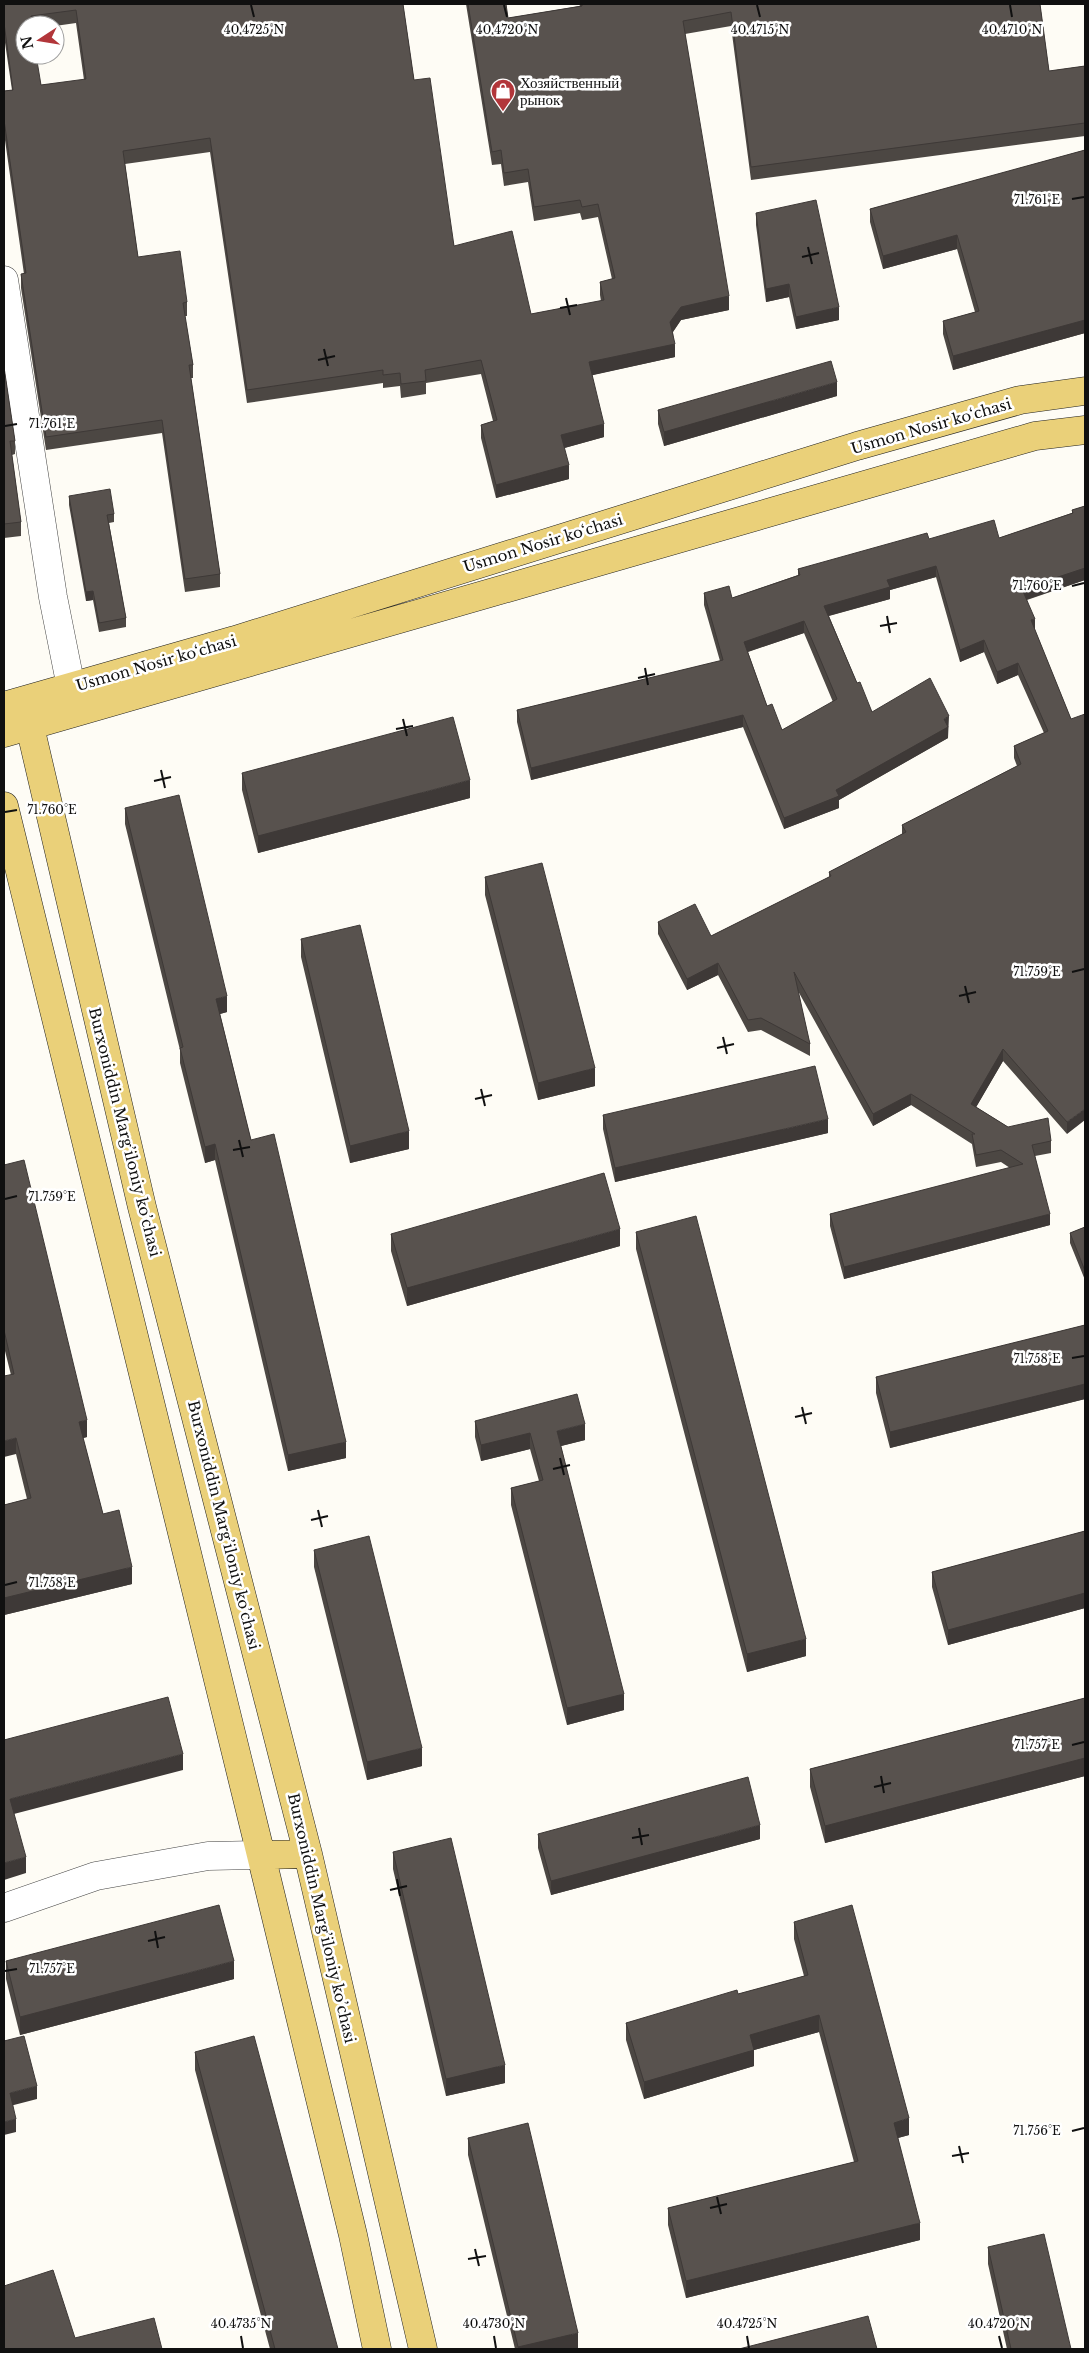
<svg xmlns="http://www.w3.org/2000/svg" width="1089" height="2353" font-family="'Libre Baskerville',serif">
  <style>
    .lines { fill: none; stroke-linecap: round; stroke-linejoin: round }
    .minor-casing { stroke: #434343; stroke-width: 29 }
    .major-casing { stroke: #212121; stroke-width: 29 }
    .minor { stroke: #fff; stroke-width: 28 }
    .major { stroke: #ead079; stroke-width: 28 }
    .wall { fill: #4c4743; fill-rule: evenodd }
    .shaded-wall { fill: #3e3937 }
    .building { fill: #58524e; stroke: #3e3937; fill-rule: evenodd }
    .ticks { fill: none; stroke: #101010; stroke-width: 2 }
    .labels { text-anchor: middle; dominant-baseline: central; stroke-width: 5; stroke-linejoin: round; paint-order: stroke }
    .poi-label { font-size: 15px; fill: #101010; stroke: #fff; text-anchor: start }
    .street-label { font-size: 15px; fill: #101010; stroke: #fff }
    .ticks-label { font-size: 12px; text-anchor: middle; fill: #101010; stroke: #fff; stroke-width: 5; stroke-linejoin: round; paint-order: stroke }
  </style>
  <rect width="100%" height="100%" fill="#fefcf5"/>
  <g class="lines">
    <defs>
      <path id="minor" d="M 4,280 L 53,597 L 71,687 L 79,709
        M 4,1908 L 96,1876 L 208,1856 L 261,1855"/>
      <path id="major" d="M 24,701 L 142,1207 L 308,1854 L 423,2349
        M 4,706 L 235,640 L 857,446 L 1020,400 L 1085,391
        M 4,733 L 1035,436 L 1085,430
        M 4,806 L 261,1855 L 353,2235 L 377,2349
        M 261,1855 L 308,1854"/>
    </defs>
    <!-- minor casing -->
    <use href="#minor" class="minor-casing"/>
    <!-- major casing -->
    <use href="#major" class="major-casing"/>
    <!-- minor -->
    <use href="#minor" class="minor"/>
    <!-- major -->
    <use href="#major" class="major"/>
  </g>
  <!-- wall -->
  <path class="wall" d="M 4,4 L 403,4 L 414,80 L 454,246 L 531,314 L 601,301 L 600,295 L 600,282 L 612,279 L 598,217 L 582,220 L 580,213 L 534,221 L 528,182 L 504,186 L 501,164 L 492,165 L 466,4 L 506,4 L 508,18 L 580,6 L 579,4 L 1040,4 L 1049,71 L 1085,66 L 1085,136 L 751,180 L 731,26 L 685,34 L 729,310 L 681,320 L 673,332 L 675,357 L 592,375 L 604,437 L 564,448 L 569,479 L 496,498 L 481,438 L 481,425 L 493,421 L 481,374 L 426,383 L 426,394 L 401,398 L 400,386 L 383,388 L 383,383 L 247,403 L 210,152 L 125,164 L 138,257 L 187,302 L 187,316 L 185,316 L 193,365 L 193,378 L 191,378 L 220,574 L 220,587 L 185,592 L 162,433 L 46,450 L 21,288 L 21,274 L 24,274 L 4,133 L 4,91 L 12,90 L 4,36 ZM 76,23 L 84,80 L 41,85 L 25,25 L 55,25 L 55,26 Z
    M 1085,150 L 1085,333 L 953,370 L 943,334 L 943,321 L 975,312 L 957,249 L 883,269 L 870,222 L 870,209 Z
    M 756,213 L 839,320 L 796,329 L 789,297 L 766,302 L 756,225 Z
    M 4,367 L 15,441 L 15,454 L 12,455 L 21,522 L 21,536 L 4,538 Z
    M 837,396 L 664,446 L 658,424 L 658,410 Z
    M 69,496 L 114,514 L 114,522 L 109,523 L 126,618 L 126,627 L 99,632 L 93,600 L 86,601 L 69,505 Z
    M 1085,506 L 1085,581 L 1085,580 L 1027,600 L 1035,630 L 1071,719 L 1067,1134 L 1003,1061 L 976,1107 L 1008,1127 L 1051,1141 L 1051,1153 L 1035,1156 L 1050,1225 L 844,1279 L 830,1226 L 830,1214 L 1010,1168 L 1001,1162 L 976,1167 L 972,1144 L 911,1105 L 873,1126 L 798,991 L 810,1044 L 810,1056 L 761,1030 L 748,1032 L 718,975 L 687,990 L 658,934 L 658,922 L 711,936 L 829,877 L 829,872 L 902,834 L 902,825 L 1017,766 L 1014,758 L 1014,746 L 1044,733 L 1018,675 L 997,684 L 984,652 L 960,662 L 936,577 L 890,590 L 890,599 L 829,616 L 857,683 L 872,712 L 949,728 L 948,728 L 948,738 L 839,800 L 839,808 L 784,829 L 743,727 L 531,780 L 517,722 L 517,710 L 720,661 L 704,605 L 704,593 L 732,598 L 798,575 L 798,569 L 929,539 L 999,538 L 1072,513 L 1072,510 ZM 804,633 L 833,702 L 782,730 L 767,706 L 748,652 Z
    M 242,773 L 470,798 L 258,853 L 242,790 Z
    M 125,808 L 227,1012 L 220,1014 L 251,1140 L 346,1458 L 288,1471 L 215,1160 L 205,1163 L 180,1063 L 180,1050 L 125,824 Z
    M 485,877 L 595,1086 L 538,1100 L 485,895 Z
    M 301,939 L 409,1149 L 350,1163 L 301,957 Z
    M 603,1115 L 828,1133 L 615,1182 L 603,1129 Z
    M 4,1165 L 87,1437 L 83,1438 L 103,1514 L 132,1584 L 4,1615 L 4,1505 L 27,1499 L 16,1454 L 11,1375 L 4,1347 Z
    M 1085,1227 L 1085,1280 L 1070,1243 L 1070,1233 Z
    M 636,1232 L 806,1656 L 747,1672 L 636,1249 Z
    M 391,1234 L 620,1246 L 407,1306 L 391,1251 Z
    M 1085,1325 L 1085,1399 L 890,1448 L 876,1393 L 876,1377 Z
    M 475,1421 L 585,1440 L 561,1446 L 624,1710 L 567,1725 L 511,1505 L 511,1488 L 539,1481 L 530,1449 L 481,1461 L 475,1437 Z
    M 1085,1531 L 1085,1608 L 948,1645 L 932,1587 L 932,1572 Z
    M 314,1550 L 422,1766 L 367,1780 L 314,1567 Z
    M 1085,1698 L 1085,1776 L 825,1843 L 810,1787 L 810,1769 Z
    M 538,1834 L 760,1839 L 551,1895 L 538,1848 Z
    M 393,1852 L 505,2083 L 446,2096 L 393,1869 Z
    M 794,1922 L 909,2135 L 898,2138 L 920,2240 L 686,2298 L 668,2225 L 668,2208 L 854,2162 L 819,2032 L 754,2050 L 754,2066 L 644,2099 L 626,2040 L 626,2023 L 738,1994 L 804,1976 L 794,1939 Z
    M 6,1961 L 234,1979 L 20,2035 L 6,1979 Z
    M 195,2052 L 338,2349 L 270,2349 L 195,2070 Z
    M 468,2138 L 578,2349 L 515,2349 L 468,2155 Z
    M 988,2247 L 1071,2349 L 1007,2349 L 988,2264 Z"/>
  <!-- shaded-wall -->
  <path class="shaded-wall" d="M 957,235 L 957,249 L 883,269 L 883,256 Z
    M 789,284 L 789,297 L 766,302 L 766,289 Z
    M 729,296 L 729,310 L 681,320 L 670,336 L 670,322 L 681,307 Z
    M 839,307 L 839,320 L 796,329 L 796,317 Z
    M 1085,320 L 1085,333 L 953,370 L 953,356 Z
    M 675,344 L 675,357 L 589,376 L 589,362 Z
    M 837,382 L 837,396 L 664,446 L 664,432 Z
    M 604,424 L 604,437 L 561,449 L 561,435 Z
    M 569,465 L 569,479 L 496,498 L 496,485 Z
    M 936,566 L 936,577 L 890,590 L 890,599 L 824,617 L 824,606 L 887,580 Z
    M 1085,568 L 1085,580 L 1022,601 L 1022,589 Z
    M 93,591 L 93,600 L 86,601 L 86,592 Z
    M 1035,619 L 1035,631 L 1031,620 Z
    M 804,621 L 804,633 L 744,653 L 744,642 Z
    M 984,640 L 984,652 L 960,662 L 960,650 Z
    M 1018,663 L 1018,675 L 997,684 L 997,672 Z
    M 743,715 L 743,727 L 531,780 L 531,768 Z
    M 949,716 L 948,738 L 839,800 L 839,808 L 784,829 L 784,818 Z
    M 470,780 L 470,798 L 258,853 L 258,836 Z
    M 718,963 L 718,975 L 687,990 L 687,979 Z
    M 227,996 L 227,1012 L 216,1015 L 216,999 Z
    M 1003,1049 L 1003,1061 L 971,1116 L 971,1104 Z
    M 595,1068 L 595,1086 L 538,1100 L 538,1083 Z
    M 911,1094 L 911,1105 L 873,1126 L 873,1114 Z
    M 1085,1109 L 1085,1120 L 1067,1134 L 1067,1122 Z
    M 828,1119 L 828,1133 L 615,1182 L 615,1168 Z
    M 409,1131 L 409,1149 L 350,1163 L 350,1146 Z
    M 215,1144 L 215,1160 L 205,1163 L 205,1147 Z
    M 1050,1214 L 1050,1225 L 844,1279 L 844,1267 Z
    M 620,1229 L 620,1246 L 407,1306 L 407,1288 Z
    M 1085,1384 L 1085,1399 L 890,1448 L 890,1432 Z
    M 87,1420 L 87,1437 L 79,1439 L 79,1422 Z
    M 585,1424 L 585,1440 L 557,1447 L 557,1431 Z
    M 530,1433 L 530,1449 L 481,1461 L 481,1445 Z
    M 16,1438 L 16,1454 L 4,1457 L 4,1441 Z
    M 346,1442 L 346,1458 L 288,1471 L 288,1455 Z
    M 132,1567 L 132,1584 L 4,1615 L 4,1598 Z
    M 1085,1593 L 1085,1608 L 948,1645 L 948,1630 Z
    M 806,1639 L 806,1656 L 747,1672 L 747,1654 Z
    M 624,1694 L 624,1710 L 567,1725 L 567,1708 Z
    M 422,1748 L 422,1766 L 367,1780 L 367,1762 Z
    M 183,1754 L 183,1770 L 10,1815 L 10,1799 Z
    M 1085,1758 L 1085,1776 L 825,1843 L 825,1826 Z
    M 760,1825 L 760,1839 L 551,1895 L 551,1881 Z
    M 26,1857 L 26,1873 L 4,1880 L 4,1863 Z
    M 234,1961 L 234,1979 L 20,2035 L 20,2017 Z
    M 819,2015 L 819,2032 L 754,2050 L 754,2066 L 644,2099 L 644,2082 L 750,2035 Z
    M 505,2065 L 505,2083 L 446,2096 L 446,2079 Z
    M 37,2086 L 37,2099 L 10,2106 L 10,2093 Z
    M 909,2118 L 909,2135 L 894,2139 L 894,2123 Z
    M 16,2119 L 16,2132 L 4,2135 L 4,2122 Z
    M 920,2223 L 920,2240 L 686,2298 L 686,2281 Z
    M 578,2333 L 578,2349 L 518,2349 L 518,2347 Z"/>
  <!-- building -->
  <path class="building" d="M 4,4 L 403,4 L 414,80 L 430,78 L 454,246 L 512,231 L 531,314 L 604,300 L 600,282 L 615,278 L 598,204 L 582,207 L 580,200 L 534,207 L 528,169 L 504,173 L 501,150 L 492,152 L 468,4 L 506,4 L 508,18 L 582,6 L 582,4 L 1040,4 L 1049,71 L 1085,66 L 1085,123 L 751,167 L 731,12 L 683,21 L 729,296 L 681,307 L 670,322 L 675,344 L 589,362 L 604,424 L 561,435 L 569,465 L 496,485 L 481,425 L 497,420 L 481,360 L 425,370 L 426,381 L 401,384 L 400,373 L 383,375 L 383,370 L 247,390 L 210,138 L 123,151 L 138,257 L 180,251 L 187,302 L 183,303 L 193,365 L 189,365 L 220,574 L 185,579 L 162,420 L 46,437 L 21,274 L 26,273 L 4,120 L 4,91 L 13,90 L 4,23 ZM 76,10 L 86,79 L 41,85 L 36,55 L 25,55 L 25,25 L 32,25 L 31,16 Z
    M 1085,150 L 1085,320 L 953,356 L 943,321 L 979,311 L 957,235 L 883,256 L 870,209 Z
    M 816,200 L 839,307 L 796,317 L 789,284 L 766,289 L 756,213 Z
    M 831,361 L 837,382 L 664,432 L 658,410 Z
    M 4,367 L 15,441 L 10,441 L 21,522 L 4,524 Z
    M 110,489 L 114,514 L 107,515 L 126,618 L 99,623 L 93,591 L 86,592 L 69,496 Z
    M 1085,506 L 1085,569 L 1085,568 L 1022,589 L 1035,619 L 1031,620 L 1071,719 L 1085,714 L 1085,1109 L 1067,1122 L 1003,1049 L 971,1104 L 1008,1127 L 1048,1118 L 1051,1141 L 1032,1145 L 1050,1214 L 844,1267 L 830,1214 L 1023,1164 L 1001,1150 L 976,1155 L 972,1134 L 975,1134 L 911,1094 L 873,1114 L 794,972 L 810,1044 L 761,1018 L 748,1020 L 718,963 L 687,979 L 658,922 L 695,904 L 711,936 L 831,876 L 829,872 L 906,832 L 902,825 L 1021,764 L 1014,746 L 1048,731 L 1018,663 L 997,672 L 984,640 L 960,650 L 936,566 L 887,580 L 890,587 L 824,606 L 857,683 L 860,682 L 872,712 L 930,678 L 949,716 L 944,719 L 948,727 L 836,790 L 839,796 L 784,818 L 743,715 L 531,768 L 517,710 L 723,660 L 704,593 L 729,586 L 732,598 L 800,575 L 798,569 L 927,533 L 929,539 L 994,520 L 999,538 L 1073,513 L 1072,510 ZM 804,621 L 837,699 L 782,730 L 772,704 L 767,706 L 744,642 Z
    M 453,717 L 470,780 L 258,836 L 242,773 Z
    M 179,795 L 227,996 L 216,999 L 251,1140 L 274,1134 L 346,1442 L 288,1455 L 215,1144 L 205,1147 L 180,1048 L 183,1047 L 125,808 Z
    M 542,863 L 595,1068 L 538,1083 L 485,877 Z
    M 360,925 L 409,1131 L 350,1146 L 301,939 Z
    M 815,1066 L 828,1119 L 615,1168 L 603,1115 Z
    M 24,1160 L 87,1420 L 79,1422 L 103,1514 L 119,1510 L 132,1567 L 4,1598 L 4,1505 L 31,1498 L 16,1438 L 4,1441 L 4,1376 L 14,1374 L 4,1330 L 4,1165 Z
    M 604,1173 L 620,1229 L 407,1288 L 391,1234 Z
    M 696,1216 L 806,1639 L 747,1654 L 636,1232 Z
    M 1085,1227 L 1085,1271 L 1070,1233 Z
    M 1085,1325 L 1085,1384 L 890,1432 L 876,1377 Z
    M 577,1394 L 585,1424 L 557,1431 L 624,1694 L 567,1708 L 511,1488 L 543,1480 L 530,1433 L 481,1445 L 475,1421 Z
    M 1085,1531 L 1085,1593 L 948,1630 L 932,1572 Z
    M 369,1536 L 422,1748 L 367,1762 L 314,1550 Z
    M 168,1697 L 183,1754 L 10,1799 L 26,1857 L 4,1863 L 4,1740 Z
    M 1085,1698 L 1085,1758 L 825,1826 L 810,1769 Z
    M 748,1777 L 760,1825 L 551,1881 L 538,1834 Z
    M 451,1838 L 505,2065 L 446,2079 L 393,1852 Z
    M 219,1905 L 234,1961 L 20,2017 L 6,1961 Z
    M 852,1905 L 909,2118 L 894,2123 L 920,2223 L 686,2281 L 668,2208 L 858,2161 L 819,2015 L 750,2035 L 754,2050 L 644,2082 L 626,2023 L 737,1990 L 738,1994 L 808,1975 L 794,1922 Z
    M 24,2036 L 37,2086 L 10,2093 L 16,2119 L 4,2122 L 4,2041 Z
    M 254,2036 L 338,2349 L 275,2349 L 195,2052 Z
    M 528,2123 L 578,2333 L 518,2347 L 468,2138 Z
    M 1044,2234 L 1071,2349 L 1011,2349 L 988,2247 Z
    M 53,2270 L 75,2338 L 154,2318 L 162,2349 L 4,2349 L 4,2286 Z
    M 868,2316 L 877,2349 L 739,2349 Z"/>
  <!-- ticks -->
  <path class="ticks" d="M 251,5 L 254,17M 504,5 L 507,17M 757,5 L 760,17M 1010,5 L 1012,17M 1072,199 L 1084,197M 808,247 L 812,264M 802,257 L 819,253M 566,298 L 570,315M 560,308 L 577,305M 324,349 L 328,366M 318,360 L 335,356M 5,426 L 17,424M 1072,586 L 1084,583M 887,616 L 890,633M 880,626 L 897,623M 645,668 L 648,685M 638,678 L 655,674M 403,719 L 407,736M 396,729 L 413,726M 161,770 L 165,788M 154,781 L 171,777M 5,812 L 17,810M 1072,972 L 1084,969M 965,986 L 969,1003M 959,996 L 976,992M 723,1037 L 727,1054M 717,1048 L 734,1044M 481,1089 L 485,1106M 475,1099 L 492,1095M 239,1140 L 243,1157M 233,1150 L 250,1147M 5,1199 L 17,1196M 1072,1358 L 1084,1356M 802,1407 L 806,1424M 795,1417 L 812,1413M 560,1458 L 564,1475M 553,1469 L 570,1465M 318,1510 L 322,1527M 311,1520 L 328,1516M 5,1585 L 17,1582M 1072,1745 L 1084,1742M 881,1776 L 884,1793M 874,1787 L 891,1783M 639,1828 L 642,1845M 632,1838 L 649,1835M 397,1879 L 400,1896M 390,1890 L 407,1886M 155,1931 L 158,1948M 148,1941 L 165,1937M 5,1971 L 17,1969M 1072,2131 L 1084,2128M 959,2146 L 963,2163M 952,2156 L 969,2153M 717,2197 L 721,2214M 710,2208 L 727,2204M 475,2249 L 479,2266M 468,2259 L 486,2256M 241,2336 L 243,2348M 494,2336 L 496,2348M 747,2336 L 749,2348M 999,2336 L 1002,2348"/>
  <!-- icons -->
  <defs>
    <symbol id="shop-pin" viewBox="-11 -11 22 30"><path d="M0 17L-7.5 6A9.5 9.5 0 1 1 7.5 6Z" fill="#b2363a" stroke="#fff"/><path d="M-5-2.5h2.3a2.7 3.5 0 0 1 5.4 0H5L5.5 6h-11ZM-1.5-2.5h3a1.5 2.3 0 0 0-3 0Z" fill="#fff"/></symbol>
  </defs>
  <g fill-rule="evenodd">
    <use href="#shop-pin" x="489" y="77" width="28" height="38"/>
  </g>
  <g class="labels">
    <!-- poi labels -->
    <g class="poi-label">
      <text x="520" y="82">Хозяйственный<tspan x="520" dy="17">рынок</tspan></text>
    </g>
    <!-- street labels -->
    <g class="street-label">
      <text transform="translate(931 426) rotate(-16)">Usmon Nosir ko‘chasi</text>
      <text transform="translate(543 543) rotate(-17)">Usmon Nosir ko‘chasi</text>
      <text transform="translate(156 663) rotate(-16)">Usmon Nosir ko‘chasi</text>
      <text transform="translate(125 1132) rotate(76)">Burxoniddin Marg’iloniy ko’chasi</text>
      <text transform="translate(224 1525) rotate(76)">Burxoniddin Marg’iloniy ko’chasi</text>
      <text transform="translate(322 1918) rotate(77)">Burxoniddin Marg’iloniy ko’chasi</text>
    </g>
  </g>
  <g class="ticks-label">
    <text x="254" y="34">40.4725°N</text>
    <text x="507" y="34">40.4720°N</text>
    <text x="760" y="34">40.4715°N</text>
    <text x="1012" y="34">40.4710°N</text>
    <text x="1037" y="204">71.761°E</text>
    <text x="52" y="428">71.761°E</text>
    <text x="1037" y="590">71.760°E</text>
    <text x="52" y="814">71.760°E</text>
    <text x="1037" y="976">71.759°E</text>
    <text x="52" y="1201">71.759°E</text>
    <text x="1037" y="1363">71.758°E</text>
    <text x="52" y="1587">71.758°E</text>
    <text x="1037" y="1749">71.757°E</text>
    <text x="52" y="1973">71.757°E</text>
    <text x="1037" y="2135">71.756°E</text>
    <text x="241" y="2328">40.4735°N</text>
    <text x="494" y="2328">40.4730°N</text>
    <text x="747" y="2328">40.4725°N</text>
    <text x="999" y="2328">40.4720°N</text>
  </g>
  <!-- border -->
  <rect width="1089" height="2353" fill="none" stroke="#101010" stroke-width="10"/>
  <!-- north arrow -->
  <g transform="translate(40 40) rotate(258)"><circle r="24" fill="#ffffff" stroke="#9f9f9f"/>
  <path d="M0-4L9 19L0 12L-9 19Z" fill="#b2363a"/>
  <text y="-8" font-size="14" font-weight="bold" text-anchor="middle" fill="#101010">N</text>
  </g>
</svg>
